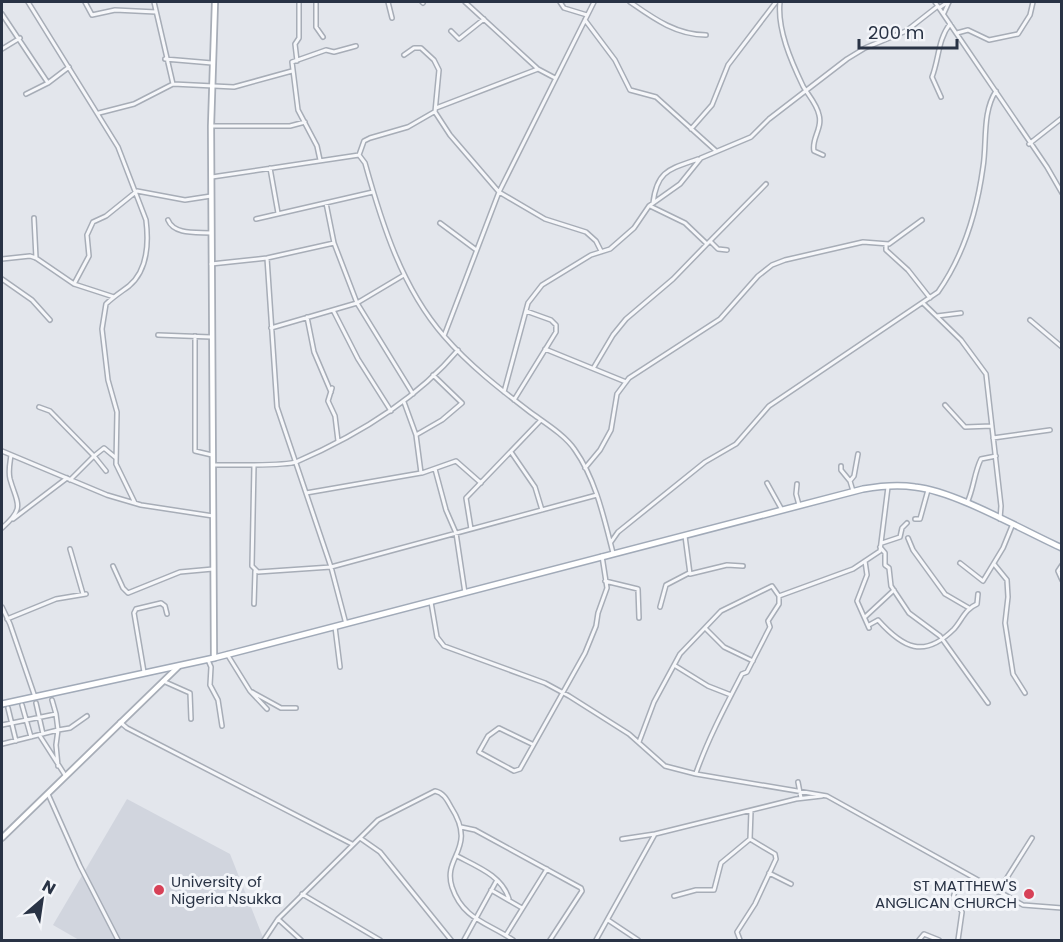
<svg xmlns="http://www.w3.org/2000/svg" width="1063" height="942" font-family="Poppins,sans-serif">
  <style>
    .built { fill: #d1d5de }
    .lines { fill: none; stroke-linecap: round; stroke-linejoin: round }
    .street-casing { stroke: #a7adb7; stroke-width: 6 }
    .secondary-casing { stroke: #a7adb7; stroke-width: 8 }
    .primary-casing { stroke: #a1aab8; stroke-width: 8 }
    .street { stroke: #f6f7fa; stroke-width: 3 }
    .secondary { stroke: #fff; stroke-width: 4.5 }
    .primary { stroke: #fff; stroke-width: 5 }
    .poi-dot { fill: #d74157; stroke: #f3f5f9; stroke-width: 2 }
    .labels { text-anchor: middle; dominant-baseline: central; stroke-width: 6; stroke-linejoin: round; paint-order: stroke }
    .poi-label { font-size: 15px; fill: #293345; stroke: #f3f5f9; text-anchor: start }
  </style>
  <rect width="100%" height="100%" fill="#e3e6ec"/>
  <!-- built -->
  <path class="built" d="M 127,799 L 230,854 L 264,940 L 79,940 L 53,925 Z"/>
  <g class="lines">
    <defs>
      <path id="street" d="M 28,2 L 118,147 L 146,220 C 149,244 148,270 129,286 C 121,292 113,297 106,304 L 102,329 L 108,380 L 117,412 L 116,464 L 135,503
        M 85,2 L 92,15 L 115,10 L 156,12
        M 154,2 L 173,84
        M 316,2 L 316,27 L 323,37
        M 388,2 L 392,18
        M 422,2 L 423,3
        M 465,2 L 538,69
        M 560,2 L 564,8 L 587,15
        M 630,2 C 653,18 676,35 706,35
        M 780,2 C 777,29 791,61 803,86 C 808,95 817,104 819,115 C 823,128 811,139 814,151 L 823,155
        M 935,2 L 1047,167 L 1062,193
        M 939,8 L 948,2
        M 944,13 L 949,2
        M 2,14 L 48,83
        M 585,20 L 615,60 L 630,90 L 656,97 L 715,150
        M 451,31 L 459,39 L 484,19
        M 957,33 L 968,30 L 989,40 L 1018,34 L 1030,15 L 1033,2
        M 2,49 L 20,38
        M 404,55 L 414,48 L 421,48 L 434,60 L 439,70 L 435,112 L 450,135 L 499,192 L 545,219 L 586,232 L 596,241 L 601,251
        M 165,59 L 212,63
        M 297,61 L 295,44 L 299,38 L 299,2
        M 26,94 L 48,83 L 69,67
        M 941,97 L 932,77 C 939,59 938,39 950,24
        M 436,108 L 538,69 L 555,78
        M 99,113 L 134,104 L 173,84 L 234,87 L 292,71
        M 211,126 L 290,126 L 305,122
        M 691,129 L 712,105 L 728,65 L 776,2
        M 1029,144 L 1062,118
        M 359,155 L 365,163 C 382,224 402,288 444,336 C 469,365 500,389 530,412 C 545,423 565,435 575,450 C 596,480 604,518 613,553
        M 359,155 L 364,141 L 370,138 L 408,127 L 434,112
        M 320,160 L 317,146 L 298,110 L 292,62 L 326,50 L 334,52 L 356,46
        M 270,168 L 278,213
        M 212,177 L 359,155
        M 326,203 L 334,243 L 357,303 L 413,394
        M 653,203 C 657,170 670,169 698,159
        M 34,218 L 36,258
        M 256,219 L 373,192
        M 168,220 C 174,235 197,232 211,233
        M 440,223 L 475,249
        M 710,241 L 718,249 L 727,250
        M 707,244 L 766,184
        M 886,244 L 886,250 L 908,270 L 930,298
        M 267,258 L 277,407 L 331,567 L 346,624
        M 2,259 L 30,256 L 36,258 L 74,284 L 114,297
        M 211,264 L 267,258 L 334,243
        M 2,279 L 32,300 L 50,320
        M 74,284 L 89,256 L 87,235 L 93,222 L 106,216 L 137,191 L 185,200 L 211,196
        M 923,303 L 961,340 L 986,374 L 1001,506 L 1000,519
        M 333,310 L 358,359 L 391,411
        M 937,316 L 961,313
        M 307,317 L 314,352 L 331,392
        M 1030,320 L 1062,347
        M 271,328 L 357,303 L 404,275
        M 158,335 L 211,337
        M 195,336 L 195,451 L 212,455
        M 444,336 L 499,192 L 594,2
        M 545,349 L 626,382
        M 594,367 L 613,335 L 626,319 L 673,279 L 707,244 L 685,223 L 650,206
        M 332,388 L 328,401 L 335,416 L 338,441
        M 504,392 L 528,303 L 542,285 L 591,255 L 610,249 L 634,228 L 649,206 L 680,184 L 701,158 L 751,137 L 769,119 L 847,59 L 865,48 L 906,31 L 938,6
        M 514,400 L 556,332 L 556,325 L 551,320 L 526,311
        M 945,405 L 965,427 L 992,426
        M 39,407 L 50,411 L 94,456 L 70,480
        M 416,435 L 442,420 L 462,403 L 433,375
        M 993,438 L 1050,430
        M 2,451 L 107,495 L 141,505 L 213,516
        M 511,452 L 535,487 L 542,510
        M 213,465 C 228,465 285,466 296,462 C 356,436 415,401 458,350
        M 254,465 L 252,566 L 258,572 L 331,567 L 597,495
        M 841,466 L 841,470 L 850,481
        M 585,468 L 600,450 L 611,430 L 617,394 L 629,378 L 720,319 L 758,276 L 772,265 L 785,260 L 863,242 L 889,244 L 922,220
        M 435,469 L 446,510 L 456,533 L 465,593
        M 106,471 L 94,456 L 104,448 L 116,458
        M 422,473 L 456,461 L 481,483
        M 767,483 L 782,510
        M 797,484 L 796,494 L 799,505
        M 853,491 L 850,481 L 854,476 L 858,454
        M 306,493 L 421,473 L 416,435 L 404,402
        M 967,503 C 974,488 974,473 981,459 L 996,456
        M 13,519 L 67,478
        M 915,519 L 920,519 L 928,490
        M 2,528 C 26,507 17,504 10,479 C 8,471 10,463 11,455
        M 471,529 L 466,498 L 540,421
        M 685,536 L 690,574 L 727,565 L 743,566
        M 908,538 L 913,550 L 945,594 L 969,608
        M 611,542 L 618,532 L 705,462 L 736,444 L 769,406 L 938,292 C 964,255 977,211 983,167 C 987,143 982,112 996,91
        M 882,543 L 900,537 L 902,528 L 907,523
        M 880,547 L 885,553 L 885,565 L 889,568 L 891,586 L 909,613 L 940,636 L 988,703
        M 70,549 L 83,594
        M 865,561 L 867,575 L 857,601 L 869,628
        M 960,563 L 983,581 L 1003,548 L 1012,526
        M 994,564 L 1007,580 L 1008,597 L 1005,623 L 1013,674 L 1025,693
        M 1062,565 L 1058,571 L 1062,580
        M 113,566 L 123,588 L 128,593 L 180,572 L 213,569
        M 605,581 L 638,589 L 639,618
        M 779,596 L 853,569 L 880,551 L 888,487
        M 431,602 L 437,637 L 444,646 L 545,683 L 569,696 L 629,734 L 665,766 L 696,774 L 827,796 L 1023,905 L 1062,908
        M 254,604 L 255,571
        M 2,607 L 10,624 L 35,697
        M 660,607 L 666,585 L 689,573
        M 865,617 L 894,590
        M 7,619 L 56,599 L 86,594
        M 869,625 L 878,620 C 903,648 924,659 954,629 C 962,620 965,609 977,604 L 978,594
        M 335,627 L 340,667
        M 705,628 L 724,647 L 753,661
        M 227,654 L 250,691 L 267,709
        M 208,660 L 211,667 L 210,685 L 218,700 L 222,726
        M 674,665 L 708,686 L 731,695
        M 144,672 L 134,613 L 136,609 L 161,603 L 165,606 L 167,614
        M 163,681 L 190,693 L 191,719
        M 252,692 L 281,708 L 296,708
        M 52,700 L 56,714
        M 36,703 L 43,734
        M 22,705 L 31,737
        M 8,708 L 16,741
        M 120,722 L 127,728 L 352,844
        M 2,725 L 56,714 L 58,730 L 2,744
        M 40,736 L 65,775
        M 639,742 L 654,702 L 680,654 L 721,611 L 772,586 L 779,596 L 779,604 L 768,621 L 770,627 L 747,672 L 742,674 C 725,707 708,739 696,773
        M 532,744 L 499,728 L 488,736 L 479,752 L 514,771 L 520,769 L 585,653 L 596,626 L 598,613 L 607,588 L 602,556
        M 58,766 L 56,745 L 58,730 L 70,728 L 87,716
        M 798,782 L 801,798
        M 48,794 L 80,866 L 118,940
        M 461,827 L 475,830 L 581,888 L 582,891 L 550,940
        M 360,838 L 380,852 L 451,940
        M 622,839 L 655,834
        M 457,856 C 478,867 502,876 509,899
        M 769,873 L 791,884
        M 956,888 L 953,898 L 962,912 L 958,940
        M 491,890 L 522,908
        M 998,892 L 1032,838
        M 302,894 L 380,940
        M 674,896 L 696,890 L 714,890 L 721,863 L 750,839
        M 278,919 L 301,940
        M 608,920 L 638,940
        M 506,935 L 547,869
        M 264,940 L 278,919 L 378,820 L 435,791 C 444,793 447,800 451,807 C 478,849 442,856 452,887 C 463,920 489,923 513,940
        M 464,940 L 497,880
        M 596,940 L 655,834 L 796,799 L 822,796
        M 740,940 L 737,932 L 755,904 L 776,859 L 775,854 L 750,839 L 751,811
        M 919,940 L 924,934 L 939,940"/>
      <path id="secondary" d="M 214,658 L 211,126 L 215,2
        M 2,838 L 178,667"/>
      <path id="primary" d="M 2,704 L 214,658 L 863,489 C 880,486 897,484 915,487 C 955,491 1022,530 1062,548"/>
    </defs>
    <!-- street casing -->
    <use href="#street" class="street-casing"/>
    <!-- secondary casing -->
    <use href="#secondary" class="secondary-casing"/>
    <!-- primary casing -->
    <use href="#primary" class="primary-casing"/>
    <!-- street -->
    <use href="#street" class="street"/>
    <!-- secondary -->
    <use href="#secondary" class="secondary"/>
    <!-- primary -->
    <use href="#primary" class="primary"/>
  </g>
  <!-- markers -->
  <g class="poi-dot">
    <circle cx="159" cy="890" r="6"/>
    <circle cx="1029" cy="894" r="6"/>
  </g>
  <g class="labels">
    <!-- poi labels -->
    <g class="poi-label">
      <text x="171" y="881">University of<tspan x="171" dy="17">Nigeria Nsukka</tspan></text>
      <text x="1017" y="885" text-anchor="end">ST MATTHEW'S<tspan x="1017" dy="17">ANGLICAN CHURCH</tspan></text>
    </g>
  </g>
  <!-- border -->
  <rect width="1063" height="942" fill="none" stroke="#293345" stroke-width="6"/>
  <!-- north arrow -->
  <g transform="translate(42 900) rotate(29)" stroke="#f3f5f9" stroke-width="4.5" paint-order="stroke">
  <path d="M0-4.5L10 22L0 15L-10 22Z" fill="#293345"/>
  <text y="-9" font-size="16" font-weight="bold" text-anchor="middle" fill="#293345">N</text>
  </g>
  <!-- scale -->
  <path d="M859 39v9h98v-9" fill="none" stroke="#293345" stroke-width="3"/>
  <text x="868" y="39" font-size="18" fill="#293345" stroke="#f3f5f9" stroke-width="4.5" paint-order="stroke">200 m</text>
</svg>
